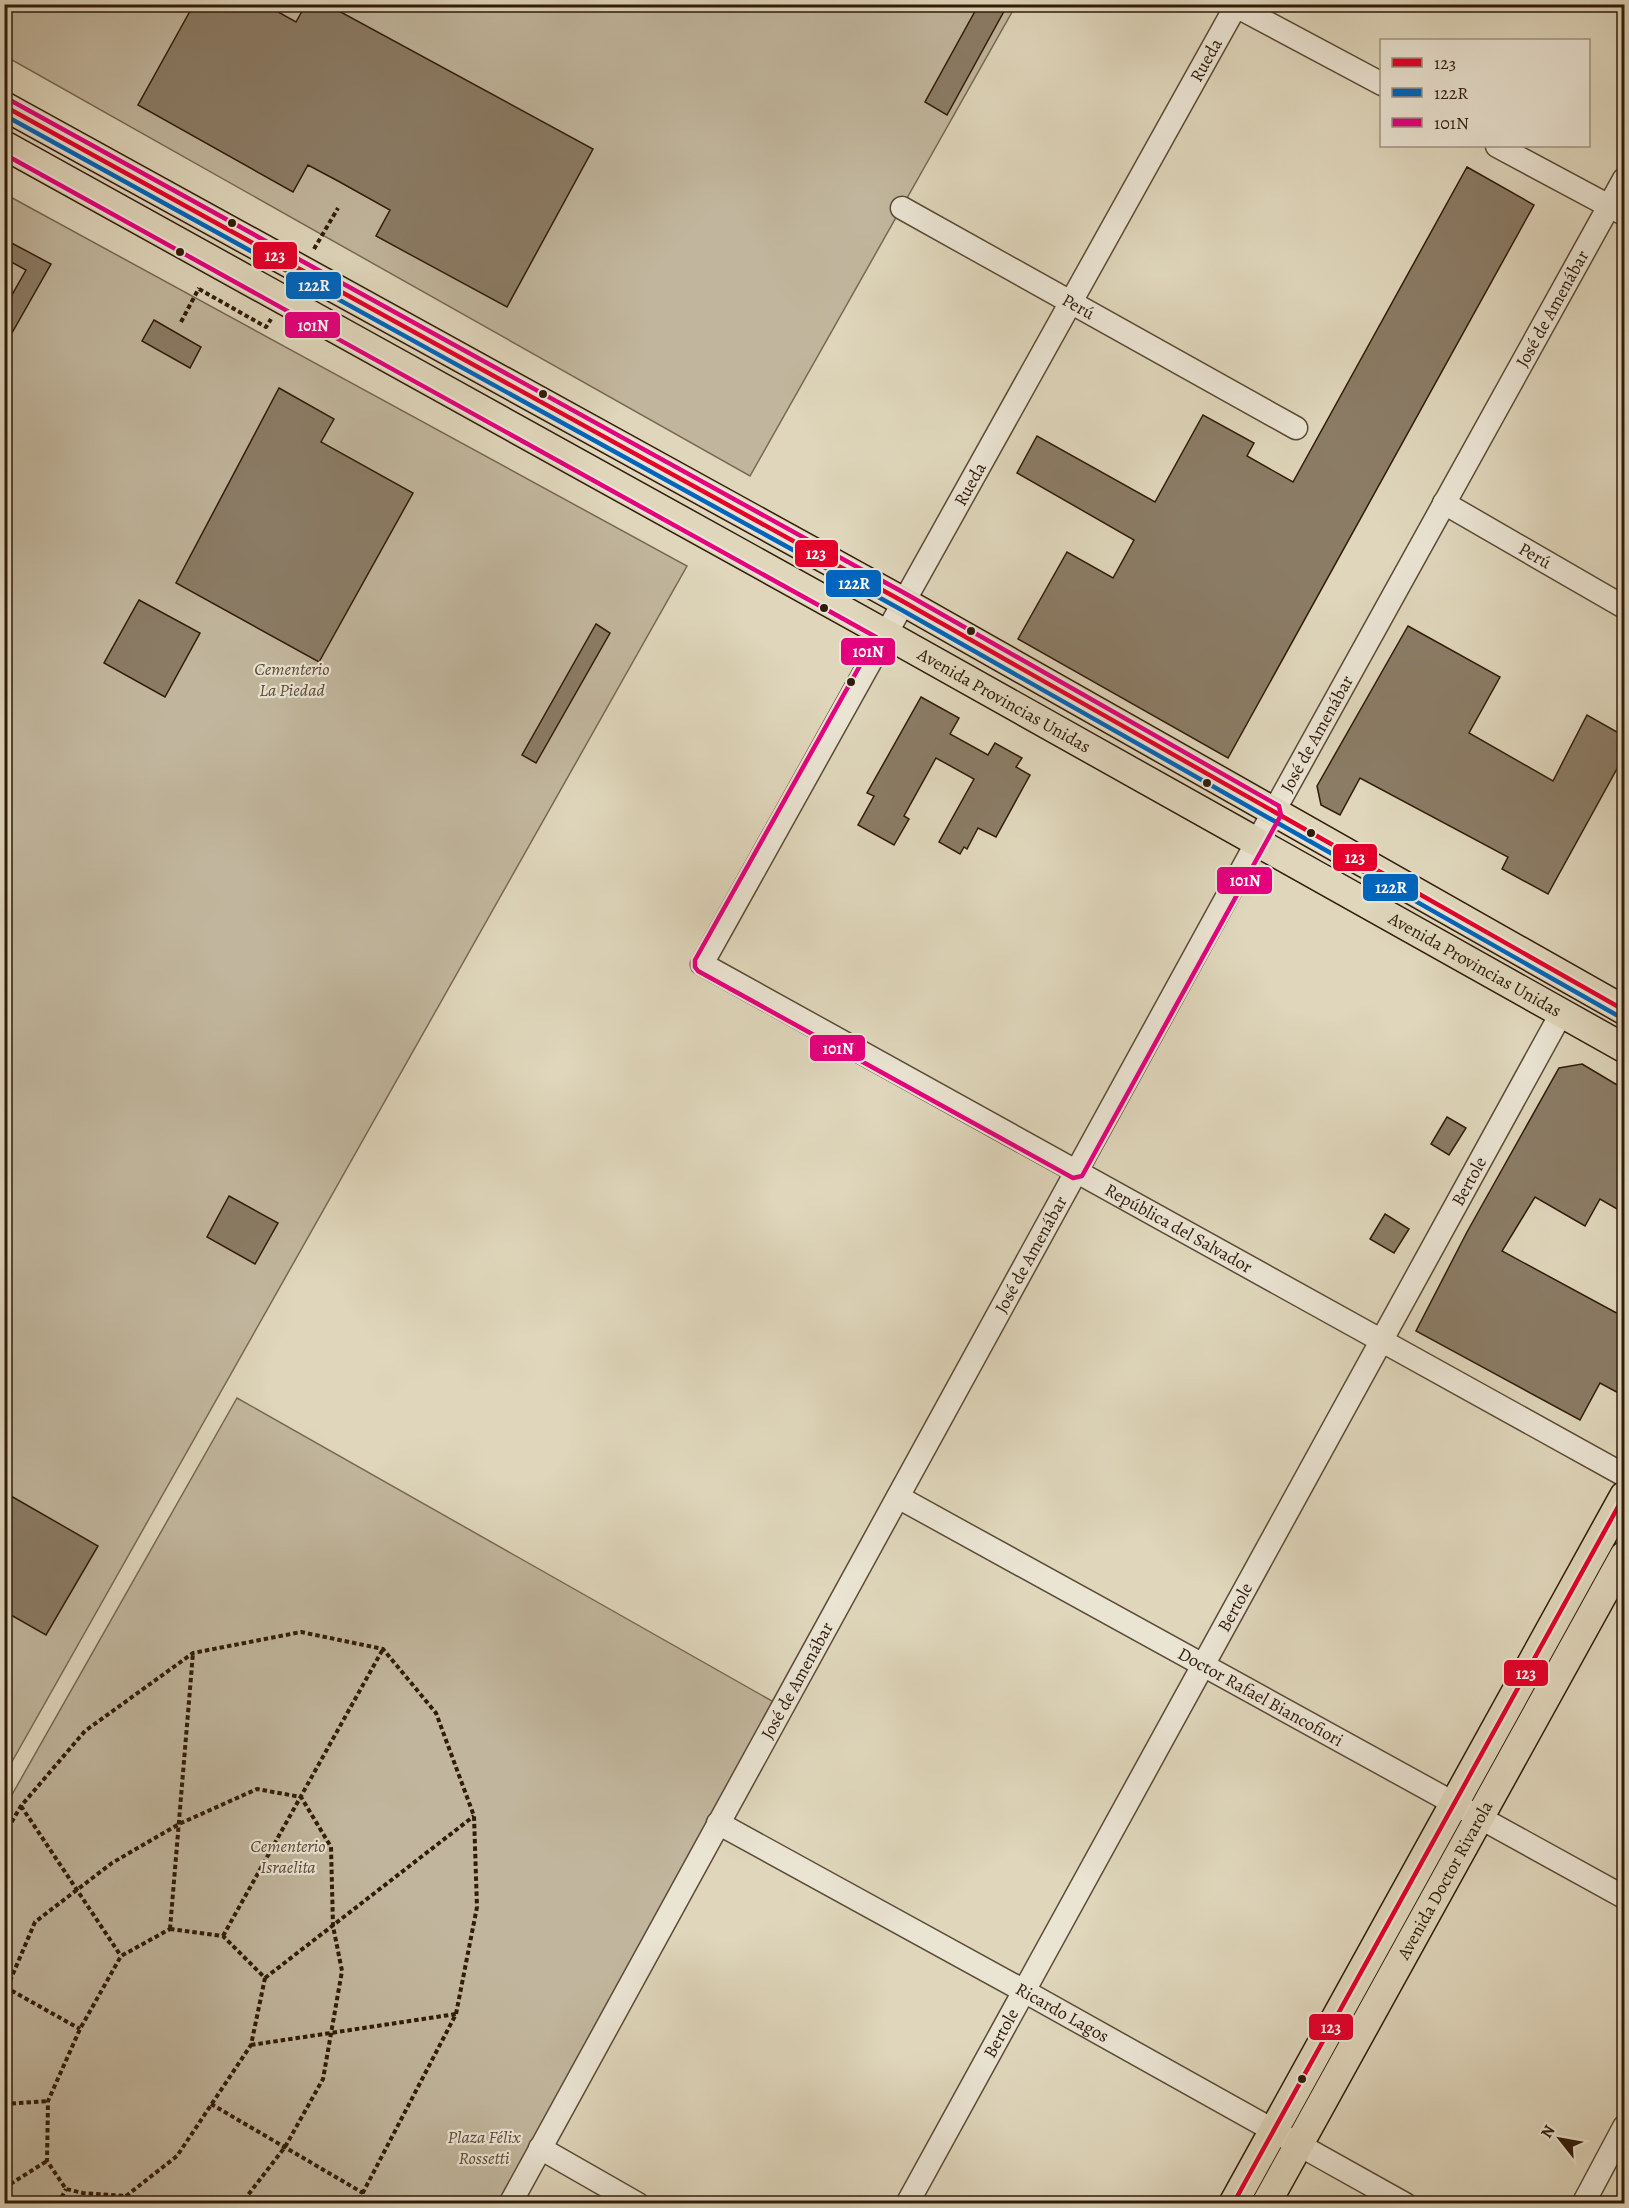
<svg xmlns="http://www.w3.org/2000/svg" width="1629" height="2208" font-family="Alegreya,serif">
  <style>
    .green { fill: #c1b69d; stroke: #796854; stroke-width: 1.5 }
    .building { fill: #8b7c66; stroke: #311b0a; stroke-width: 1.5 }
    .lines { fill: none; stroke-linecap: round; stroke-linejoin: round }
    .minor-casing { stroke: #5c4a36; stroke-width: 25 }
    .major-casing { stroke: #311b0a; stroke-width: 31 }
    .path { stroke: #311b0a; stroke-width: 4; stroke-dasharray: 4.5 3; stroke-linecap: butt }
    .minor { stroke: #eae4d3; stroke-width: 22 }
    .major { stroke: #dfd6bb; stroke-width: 28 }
    .bus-1-casing { stroke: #eae4d3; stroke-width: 9 }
    .bus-2-casing { stroke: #eae4d3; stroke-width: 9 }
    .bus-3-casing { stroke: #eae4d3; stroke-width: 9 }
    .bus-1 { stroke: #e4002b; stroke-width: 4.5 }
    .bus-2 { stroke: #0065bd; stroke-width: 4.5 }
    .bus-3 { stroke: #e5007d; stroke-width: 4.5 }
    .bus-dot { fill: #311b0a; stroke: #eae4d3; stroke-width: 2 }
    .labels { text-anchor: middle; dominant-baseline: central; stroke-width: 4.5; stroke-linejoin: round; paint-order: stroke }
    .street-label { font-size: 18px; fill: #311b0a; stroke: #eae4d3 }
    .park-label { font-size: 18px; font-style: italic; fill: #5c4a36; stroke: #eae4d3 }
    .line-badge { stroke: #eae4d3; stroke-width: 2 }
    .badge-label { font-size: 16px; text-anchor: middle; font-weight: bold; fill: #fff }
  </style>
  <rect width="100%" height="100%" fill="#dfd6bb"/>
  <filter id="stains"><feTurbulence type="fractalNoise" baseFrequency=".00333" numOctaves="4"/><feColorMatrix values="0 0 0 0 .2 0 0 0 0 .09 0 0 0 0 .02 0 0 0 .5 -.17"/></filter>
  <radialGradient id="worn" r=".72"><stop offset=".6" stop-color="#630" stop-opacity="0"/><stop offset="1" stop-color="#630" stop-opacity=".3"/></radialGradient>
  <!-- green -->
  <path class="green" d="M 5,5 L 1016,5 L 750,476 L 5,56 Z
    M 5,194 L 687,566 L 5,1774 Z
    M 237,1398 L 779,1705 L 504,2203 L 5,2204 L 5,1807 Z"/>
  <!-- building -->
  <path class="building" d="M 194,4 L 264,4 L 296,22 L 306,4 L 326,4 L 593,149 L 507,307 L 376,236 L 390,210 L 338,181 L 308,165 L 293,192 L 138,105 Z
    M 979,4 L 1008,4 L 947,115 L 925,102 Z
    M 1467,167 L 1534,205 L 1228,758 L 1018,639 L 1067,552 L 1113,578 L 1134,540 L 1017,473 L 1037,436 L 1155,502 L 1203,415 L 1254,443 L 1247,456 L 1293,482 Z
    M 4,239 L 51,264 L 4,347 L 4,309 L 26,270 L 4,258 Z
    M 154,320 L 201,347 L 190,368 L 142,341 Z
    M 279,388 L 334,419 L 321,442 L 413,493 L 319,662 L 176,583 Z
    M 139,600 L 200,633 L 165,697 L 104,663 Z
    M 596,624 L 610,633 L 536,763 L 522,755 Z
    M 1408,626 L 1500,677 L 1469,733 L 1553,781 L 1587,715 L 1624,736 L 1624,756 L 1548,894 L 1502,869 L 1508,857 L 1360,778 L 1340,815 L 1321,805 L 1317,786 Z
    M 921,697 L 959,718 L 950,734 L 988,755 L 995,743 L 1022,758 L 1016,767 L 1030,775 L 996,837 L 978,828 L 967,849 L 964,847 L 960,854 L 939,842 L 974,779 L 936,758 L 904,816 L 909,819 L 894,845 L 858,825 L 874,796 L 867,793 Z
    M 1582,1064 L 1624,1089 L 1624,1213 L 1600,1199 L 1585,1226 L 1535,1197 L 1502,1251 L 1624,1317 L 1624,1396 L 1600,1383 L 1580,1420 L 1416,1331 L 1467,1232 L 1559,1068 Z
    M 1447,1117 L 1466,1128 L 1449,1155 L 1431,1144 Z
    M 229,1196 L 278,1223 L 255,1264 L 207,1237 Z
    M 1385,1214 L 1409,1229 L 1394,1253 L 1370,1239 Z
    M 4,1492 L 98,1546 L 46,1635 L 4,1611 Z"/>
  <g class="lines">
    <defs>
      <g id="minor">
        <path d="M 1232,4 L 1382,84"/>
        <path id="s1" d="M 1237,4 L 702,964 L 1624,1475"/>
        <path d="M 1497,146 L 1624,214"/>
        <path id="s2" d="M 902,208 L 1296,428"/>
        <path id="s3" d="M 1444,503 L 1624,607"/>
        <path id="s4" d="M 898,1497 L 1624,1897"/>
        <path id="s5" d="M 718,1823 L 1024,1991 L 1405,2204"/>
        <path d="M 540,2148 L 638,2204"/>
        <path id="s6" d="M 510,2204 L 1274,811 L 1624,179"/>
        <path id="s7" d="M 907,2204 L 1562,1012"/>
        <path d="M 1583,2204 L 1624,2127"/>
      </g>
      <g id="major">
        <path d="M 4,106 L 904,602 L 1624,1010"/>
        <path id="s8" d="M 4,145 L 886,634 L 1624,1048"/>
        <path d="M 1233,2204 L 1624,1496"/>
        <path id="s9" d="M 1266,2204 L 1624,1556"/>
      </g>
    </defs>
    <!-- minor casing -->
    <use href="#minor" class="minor-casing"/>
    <!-- major casing -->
    <use href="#major" class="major-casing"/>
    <!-- path -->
    <path class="path" d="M 314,249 L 338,208
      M 199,289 L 266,327 L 271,319
      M 181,322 L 199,288
      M 21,1806 L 121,1956
      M 4,1835 L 21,1806 L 85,1731 L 193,1653 L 301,1632 L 383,1649 L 436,1713 L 474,1816 L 477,1907 L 456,2014 L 357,2204
      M 170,1929 L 223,1936 L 265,1978 L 251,2045 L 177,2156 L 126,2196 L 83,2193 L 66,2189 L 47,2161 L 48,2101 L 80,2029 L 121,1956 Z
      M 170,1929 L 193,1653
      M 223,1936 L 383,1649
      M 265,1978 L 474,1816
      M 5,1987 L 80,2029
      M 4,1995 L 35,1922 L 112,1863 L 179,1824 L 257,1789 L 301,1797 L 331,1847 L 333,1926 L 342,1971 L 323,2079 L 285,2147 L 241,2204
      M 251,2045 L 456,2014
      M 4,2104 L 48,2101
      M 211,2104 L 363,2193
      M 4,2188 L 47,2161
      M 126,2196 L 130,2204
      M 58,2204 L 66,2189"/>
    <!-- minor -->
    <use href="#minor" class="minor"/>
    <!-- major -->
    <use href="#major" class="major"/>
    <defs>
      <path id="bus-1" d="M 4,106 L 904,602 L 1624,1010
        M 1233,2204 L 1624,1496"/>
      <path id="bus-2" d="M 4,115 L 900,609 L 1620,1017"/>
      <path id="bus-3" d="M 4,154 L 876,637 L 695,960 L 695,967 L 698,971 L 1073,1178 L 1082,1176 L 1281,815 L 1279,806 L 908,595 L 8,99"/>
    </defs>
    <!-- bus-1 casing -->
    <use href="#bus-1" class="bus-1-casing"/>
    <!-- bus-2 casing -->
    <use href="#bus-2" class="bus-2-casing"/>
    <!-- bus-3 casing -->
    <use href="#bus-3" class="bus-3-casing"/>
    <!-- bus-1 -->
    <use href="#bus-1" class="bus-1"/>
    <!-- bus-2 -->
    <use href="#bus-2" class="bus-2"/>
    <!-- bus-3 -->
    <use href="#bus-3" class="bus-3"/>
  </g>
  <!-- markers -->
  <g class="bus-dot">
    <circle cx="232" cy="223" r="5"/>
    <circle cx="180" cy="252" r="5"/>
    <circle cx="543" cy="394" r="5"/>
    <circle cx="824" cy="608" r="5"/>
    <circle cx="971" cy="631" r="5"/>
    <circle cx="851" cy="682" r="5"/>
    <circle cx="1207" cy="783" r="5"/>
    <circle cx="1311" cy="833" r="5"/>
    <circle cx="1302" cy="2079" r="5"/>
  </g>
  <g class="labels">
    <!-- street labels -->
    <g class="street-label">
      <text transform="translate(1206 60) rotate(-61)">Rueda</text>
      <text stroke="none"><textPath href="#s2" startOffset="202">Perú</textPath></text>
      <text stroke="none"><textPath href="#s6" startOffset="2163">José de Amenábar</textPath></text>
      <text transform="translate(970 484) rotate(-61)">Rueda</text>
      <text stroke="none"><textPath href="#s3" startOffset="105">Perú</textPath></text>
      <text stroke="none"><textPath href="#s8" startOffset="1144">Avenida Provincias Unidas</textPath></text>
      <text stroke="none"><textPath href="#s6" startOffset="1677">José de Amenábar</textPath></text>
      <text stroke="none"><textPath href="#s8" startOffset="1684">Avenida Provincias Unidas</textPath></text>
      <text stroke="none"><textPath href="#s7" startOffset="1167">Bertole</textPath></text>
      <text stroke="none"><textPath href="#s1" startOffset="1644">República del Salvador</textPath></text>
      <text stroke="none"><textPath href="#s6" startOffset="1083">José de Amenábar</textPath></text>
      <text stroke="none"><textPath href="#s7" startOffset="681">Bertole</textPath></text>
      <text stroke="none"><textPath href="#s6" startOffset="597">José de Amenábar</textPath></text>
      <text stroke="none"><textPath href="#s4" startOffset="414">Doctor Rafael Biancofiori</textPath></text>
      <text stroke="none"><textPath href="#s9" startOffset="370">Avenida Doctor Rivarola</textPath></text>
      <text stroke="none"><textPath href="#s5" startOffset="393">Ricardo Lagos</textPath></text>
      <text stroke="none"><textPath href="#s7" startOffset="195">Bertole</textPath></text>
    </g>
    <!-- park labels -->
    <g class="park-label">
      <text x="292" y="669">Cementerio<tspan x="292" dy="21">La Piedad</tspan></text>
      <text x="288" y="1846">Cementerio<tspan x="288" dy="21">Israelita</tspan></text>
      <text x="484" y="2137">Plaza Félix<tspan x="484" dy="21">Rossetti</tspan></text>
    </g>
  </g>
  <g class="line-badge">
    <rect x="252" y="241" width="46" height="29" rx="6" fill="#e4002b"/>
    <rect x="285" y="271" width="57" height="29" rx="6" fill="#0065bd"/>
    <rect x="284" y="311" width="57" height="28" rx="6" fill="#e5007d"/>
    <rect x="794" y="539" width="45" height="29" rx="6" fill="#e4002b"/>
    <rect x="825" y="569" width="57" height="29" rx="6" fill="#0065bd"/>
    <rect x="840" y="637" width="56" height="29" rx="6" fill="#e5007d"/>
    <rect x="1332" y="843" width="46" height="29" rx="6" fill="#e4002b"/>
    <rect x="1216" y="866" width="57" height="29" rx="6" fill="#e5007d"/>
    <rect x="1362" y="873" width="57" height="29" rx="6" fill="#0065bd"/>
    <rect x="809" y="1034" width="57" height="28" rx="6" fill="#e5007d"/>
    <rect x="1503" y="1659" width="46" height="28" rx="6" fill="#e4002b"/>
    <rect x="1308" y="2013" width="46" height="28" rx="6" fill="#e4002b"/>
  </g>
  <g class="badge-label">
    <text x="275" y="261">123</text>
    <text x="314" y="291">122R</text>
    <text x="313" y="331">101N</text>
    <text x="816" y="559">123</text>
    <text x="854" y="589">122R</text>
    <text x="868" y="657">101N</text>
    <text x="1355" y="863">123</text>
    <text x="1245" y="886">101N</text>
    <text x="1391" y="893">122R</text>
    <text x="838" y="1054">101N</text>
    <text x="1526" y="1679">123</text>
    <text x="1331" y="2033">123</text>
  </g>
  <!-- margin -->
  <rect width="1629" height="2208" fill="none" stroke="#dfd6bb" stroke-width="24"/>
  <rect x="6" y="6" width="1617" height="2196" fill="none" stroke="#311b0a" stroke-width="3"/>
  <rect x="12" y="12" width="1605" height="2184" fill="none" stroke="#311b0a" stroke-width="1.5"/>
  <!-- legend -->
  <rect x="1380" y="39" width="210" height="108" fill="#eae4d3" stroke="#a09483" stroke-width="1.5"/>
  <rect x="1392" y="58" width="30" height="9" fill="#e4002b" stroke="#a09483" stroke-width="1.5"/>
  <text x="1434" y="69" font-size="18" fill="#311b0a">123</text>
  <rect x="1392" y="88" width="30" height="9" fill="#0065bd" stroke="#a09483" stroke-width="1.5"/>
  <text x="1434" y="99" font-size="18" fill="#311b0a">122R</text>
  <rect x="1392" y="118" width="30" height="9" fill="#e5007d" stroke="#a09483" stroke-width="1.5"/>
  <text x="1434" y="129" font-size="18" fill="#311b0a">101N</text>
  <!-- north arrow -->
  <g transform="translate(1560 2139) rotate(301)" stroke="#eae4d3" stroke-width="4.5" paint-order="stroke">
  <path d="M0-4.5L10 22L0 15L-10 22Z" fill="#311b0a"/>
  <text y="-9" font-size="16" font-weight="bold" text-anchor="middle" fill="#311b0a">N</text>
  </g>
  <rect width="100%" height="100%" filter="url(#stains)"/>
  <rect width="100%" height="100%" fill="url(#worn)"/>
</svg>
